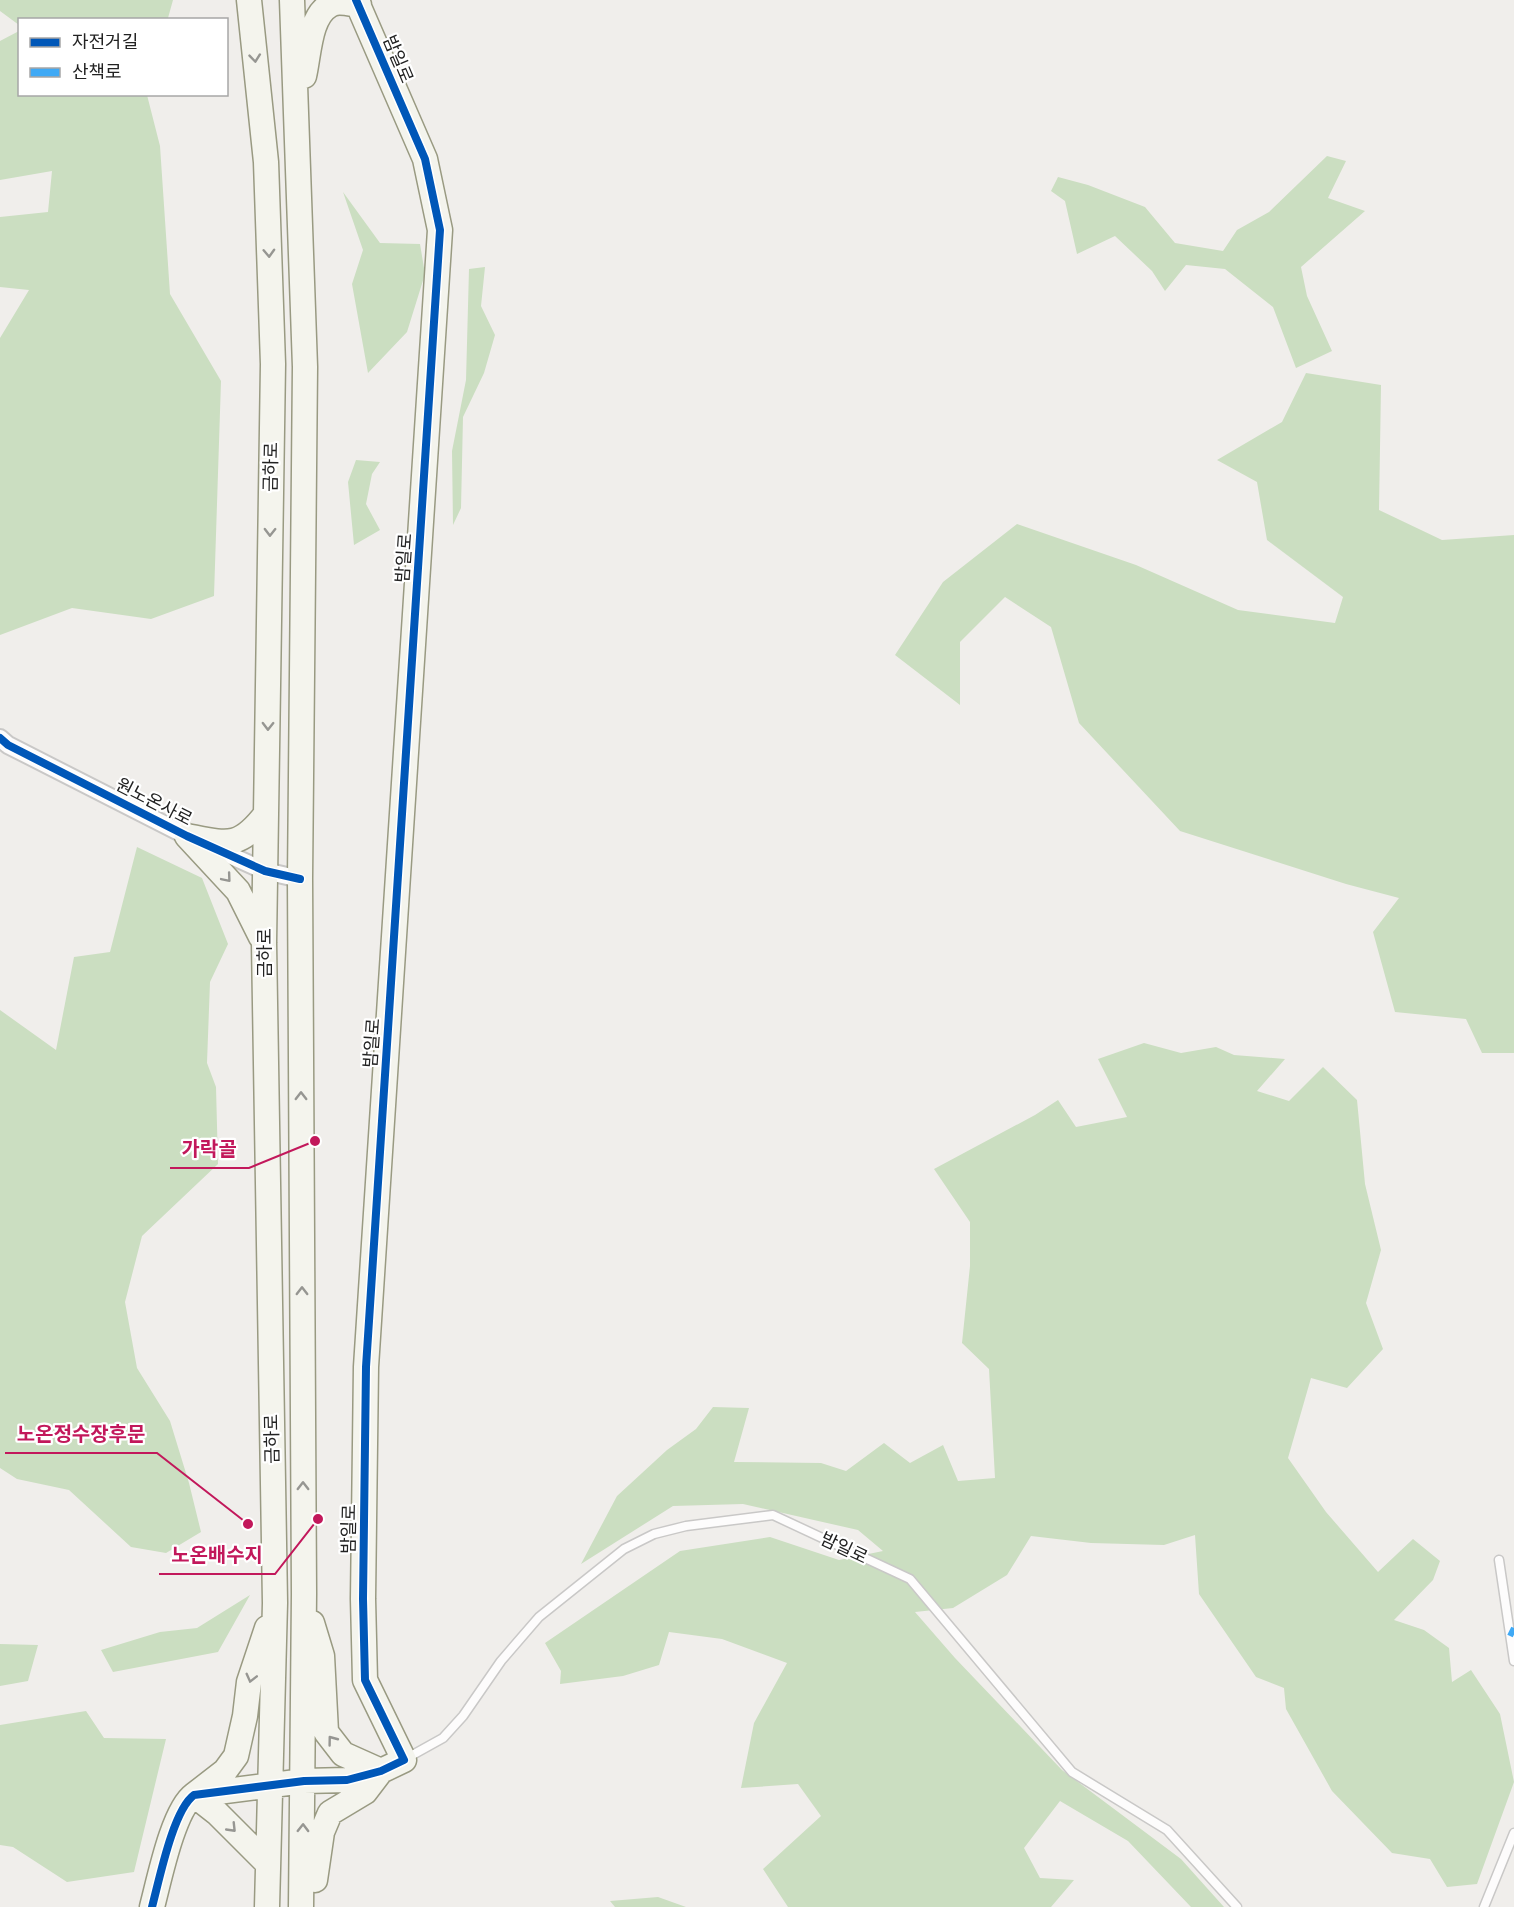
<svg xmlns="http://www.w3.org/2000/svg" width="1514" height="1907" font-family="Figtree,'Noto Sans KR',sans-serif">
  <style>
    .forest { fill: #cbdec1 }
    .lines { fill: none; stroke-linecap: round; stroke-linejoin: round }
    .lane-casing { stroke: #c9c8c7; stroke-width: 11 }
    .street-casing { stroke: #c9c8c7; stroke-width: 20 }
    .secondary-casing { stroke: #999a82; stroke-width: 27 }
    .lane { stroke: #fdfcfc; stroke-width: 8 }
    .street { stroke: #fdfcfc; stroke-width: 16 }
    .secondary { stroke: #f4f4ed; stroke-width: 24 }
    .quiet { stroke: #3fa9f5; stroke-width: 6; stroke-dasharray: 12 6; stroke-linecap: butt }
    .cycleway-casing { stroke: #fff; stroke-width: 11 }
    .cycleway { stroke: #0057b8; stroke-width: 8 }
    .oneway { stroke: #969692 }
    .labels { text-anchor: middle; dominant-baseline: central; stroke-width: 4.5; stroke-linejoin: round; paint-order: stroke }
    .street-label { font-size: 18px; fill: #222; stroke: #fff }
    .leader { fill: none; stroke: #c2185b; stroke-width: 2 }
    .callout-dot { fill: #c2185b; stroke: #fff; stroke-width: 2 }
    .callout-label { font-size: 20px; text-anchor: middle; font-weight: bold; fill: #c2185b; stroke: #fff; stroke-width: 4.5; stroke-linejoin: round; paint-order: stroke }
  </style>
  <rect width="100%" height="100%" fill="#f0eeeb"/>
  <!-- forest -->
  <path class="forest" d="M 0,0 L 173,0 L 168,18 L 20,20 L 19,25 L 0,11 Z
    M 19,31 L 20,94 L 147,95 L 160,146 L 170,294 L 221,381 L 214,596 L 151,619 L 72,608 L 0,635 L 0,338 L 29,290 L 0,287 L 0,217 L 48,212 L 52,171 L 0,180 L 0,41 Z
    M 1327,156 L 1346,161 L 1328,198 L 1365,211 L 1301,267 L 1307,296 L 1332,351 L 1296,368 L 1273,307 L 1225,269 L 1186,265 L 1165,291 L 1152,271 L 1115,236 L 1077,254 L 1065,201 L 1051,191 L 1058,177 L 1088,185 L 1145,207 L 1175,243 L 1223,251 L 1237,230 L 1269,212 Z
    M 343,192 L 380,243 L 420,244 L 425,274 L 407,332 L 368,373 L 352,284 L 363,250 Z
    M 485,267 L 481,306 L 495,335 L 484,373 L 463,417 L 461,508 L 453,525 L 452,451 L 466,380 L 469,269 Z
    M 1306,373 L 1381,385 L 1379,510 L 1442,540 L 1514,535 L 1514,1053 L 1482,1053 L 1466,1019 L 1395,1012 L 1373,932 L 1399,898 L 1346,884 L 1180,831 L 1079,723 L 1051,627 L 1005,597 L 960,642 L 960,705 L 895,655 L 943,582 L 1017,524 L 1136,565 L 1238,610 L 1335,623 L 1343,597 L 1267,540 L 1257,482 L 1217,460 L 1282,422 Z
    M 356,460 L 380,462 L 372,474 L 366,504 L 380,530 L 354,545 L 348,482 Z
    M 137,847 L 202,878 L 228,944 L 210,982 L 207,1063 L 216,1087 L 218,1164 L 142,1236 L 125,1302 L 137,1368 L 170,1421 L 189,1483 L 201,1532 L 166,1553 L 131,1547 L 69,1490 L 17,1479 L 0,1468 L 0,1010 L 56,1050 L 74,957 L 110,952 Z
    M 1144,1043 L 1181,1053 L 1216,1047 L 1234,1055 L 1285,1059 L 1257,1091 L 1289,1101 L 1323,1067 L 1357,1100 L 1365,1184 L 1381,1250 L 1366,1303 L 1383,1349 L 1347,1388 L 1311,1378 L 1288,1458 L 1326,1512 L 1378,1572 L 1413,1539 L 1440,1561 L 1433,1580 L 1394,1620 L 1424,1630 L 1449,1648 L 1452,1682 L 1471,1670 L 1500,1714 L 1514,1782 L 1477,1884 L 1447,1887 L 1430,1859 L 1392,1853 L 1332,1791 L 1286,1709 L 1284,1688 L 1256,1677 L 1199,1594 L 1195,1535 L 1164,1545 L 1091,1543 L 1031,1536 L 1007,1575 L 953,1608 L 915,1612 L 955,1658 L 1062,1770 L 1181,1859 L 1224,1907 L 1191,1907 L 1128,1841 L 1060,1801 L 1024,1848 L 1040,1878 L 1074,1880 L 1051,1907 L 788,1907 L 763,1869 L 821,1816 L 798,1784 L 741,1788 L 754,1723 L 787,1663 L 722,1639 L 669,1632 L 659,1665 L 623,1676 L 560,1684 L 561,1671 L 545,1643 L 680,1551 L 770,1537 L 839,1560 L 883,1551 L 858,1530 L 743,1504 L 673,1506 L 581,1564 L 617,1496 L 667,1450 L 696,1429 L 713,1407 L 749,1408 L 734,1462 L 821,1463 L 846,1471 L 884,1443 L 910,1463 L 943,1445 L 958,1481 L 995,1478 L 989,1369 L 962,1343 L 970,1266 L 970,1222 L 934,1169 L 1035,1115 L 1058,1100 L 1076,1127 L 1127,1117 L 1098,1059 Z
    M 250,1595 L 218,1652 L 113,1672 L 101,1650 L 160,1632 L 197,1628 Z
    M 0,1644 L 38,1645 L 28,1681 L 0,1686 Z
    M 86,1711 L 104,1738 L 166,1739 L 134,1872 L 67,1882 L 13,1847 L 0,1845 L 0,1725 Z
    M 658,1897 L 686,1907 L 615,1907 L 610,1901 Z"/>
  <g class="lines">
    <defs>
      <path id="lane" d="M 1499,1560 L 1514,1661
        M 407,1758 L 443,1738 L 463,1716 L 501,1661 L 539,1617 L 624,1549 L 654,1534 L 686,1526 L 773,1515 L 910,1579 L 1072,1772 L 1167,1830 L 1237,1907
        M 1484,1907 L 1514,1833"/>
      <path id="street" d="M 0,738 L 8,745 L 187,836 L 265,871 L 300,879"/>
      <path id="secondary" d="M 249,0 L 266,162 L 273,364 L 264,943 L 275,1603 L 267,1907
        M 292,0 L 305,367 L 300,879 L 304,1594 L 301,1907
        M 304,76 C 309,56 309,16 330,5 C 338,0 350,4 359,5
        M 187,836 L 238,891 L 261,937
        M 187,836 C 228,844 239,849 266,814
        M 312,1623 L 322,1656 L 326,1732 L 343,1754 L 381,1771 L 365,1792 L 330,1813 L 322,1832 L 315,1880
        M 267,1628 L 249,1682 L 245,1716 L 236,1756 L 225,1771 L 194,1795 L 217,1813 L 267,1863
        M 152,1907 C 159,1881 173,1810 194,1795 L 304,1781 L 347,1780 L 381,1771 L 404,1760 L 365,1680 L 363,1599 L 366,1367 L 440,230 L 425,159 L 356,0"/>
    </defs>
    <!-- lane casing -->
    <use href="#lane" class="lane-casing"/>
    <!-- street casing -->
    <use href="#street" class="street-casing"/>
    <!-- secondary casing -->
    <use href="#secondary" class="secondary-casing"/>
    <!-- lane -->
    <use href="#lane" class="lane"/>
    <!-- street -->
    <use href="#street" class="street"/>
    <!-- secondary -->
    <use href="#secondary" class="secondary"/>
    <!-- quiet -->
    <path class="quiet" d="M 1510,1636 L 1514,1628"/>
    <defs>
      <path id="cycleway" d="M 0,738 L 8,745 L 187,836 L 265,871 L 300,879
        M 152,1907 C 159,1881 173,1810 194,1795 L 304,1781 L 347,1780 L 381,1771 L 404,1760 L 365,1680 L 363,1599 L 366,1367 L 440,230 L 425,159 L 356,0"/>
    </defs>
    <!-- cycleway casing -->
    <use href="#cycleway" class="cycleway-casing"/>
    <!-- cycleway -->
    <use href="#cycleway" class="cycleway"/>
  </g>
  <!-- one-way arrows -->
  <defs><path id="oneway-chevron" d="M-2-3.5L2.5 0L-2 3.5" fill="none" stroke-width="1.6" stroke-linecap="round" stroke-linejoin="round" transform="scale(1.5)"/></defs>
  <g class="oneway">
    <use href="#oneway-chevron" transform="translate(255 58) rotate(84)"/>
    <use href="#oneway-chevron" transform="translate(269 253) rotate(88)"/>
    <use href="#oneway-chevron" transform="translate(270 532) rotate(91)"/>
    <use href="#oneway-chevron" transform="translate(268 726) rotate(91)"/>
    <use href="#oneway-chevron" transform="translate(227 878) rotate(50)"/>
    <use href="#oneway-chevron" transform="translate(301 1096) rotate(-90)"/>
    <use href="#oneway-chevron" transform="translate(302 1291) rotate(-90)"/>
    <use href="#oneway-chevron" transform="translate(303 1486) rotate(-90)"/>
    <use href="#oneway-chevron" transform="translate(251 1678) rotate(104)"/>
    <use href="#oneway-chevron" transform="translate(332 1740) rotate(-127)"/>
    <use href="#oneway-chevron" transform="translate(232 1828) rotate(46)"/>
    <use href="#oneway-chevron" transform="translate(303 1828) rotate(-89)"/>
  </g>
  <g class="labels">
    <!-- street labels -->
    <g class="street-label">
      <text transform="translate(398 59) rotate(67)">밤일로</text>
      <text transform="translate(271 467) rotate(-89)">금하로</text>
      <text transform="translate(404 558) rotate(-86)">밤일로</text>
      <text transform="translate(154 802) rotate(27)">원노온사로</text>
      <text transform="translate(265 953) rotate(-90)">금하로</text>
      <text transform="translate(372 1043) rotate(-86)">밤일로</text>
      <text transform="translate(272 1439) rotate(-91)">금하로</text>
      <text transform="translate(349 1529) rotate(-89)">밤일로</text>
      <text transform="translate(844 1548) rotate(25)">밤일로</text>
    </g>
  </g>
  <!-- callouts -->
  <path class="leader" d="M315 1141L249 1168H170M248 1524L157 1453H5M318 1519L275 1574H159"/>
  <g class="callout-dot">
    <circle cx="315" cy="1141" r="6"/>
    <circle cx="248" cy="1524" r="6"/>
    <circle cx="318" cy="1519" r="6"/>
  </g>
  <g class="callout-label">
    <text x="209" y="1156">가락골</text>
    <text x="81" y="1441">노온정수장후문</text>
    <text x="217" y="1562">노온배수지</text>
  </g>
  <!-- legend -->
  <rect x="18" y="18" width="210" height="78" fill="#ffffff" stroke="#a7a7a7" stroke-width="1.5"/>
  <rect x="30" y="38" width="30" height="9" fill="#0057b8" stroke="#a7a7a7" stroke-width="1.5"/>
  <text x="72" y="48" font-size="18" fill="#222222">자전거길</text>
  <rect x="30" y="68" width="30" height="9" fill="#3fa9f5" stroke="#a7a7a7" stroke-width="1.5"/>
  <text x="72" y="78" font-size="18" fill="#222222">산책로</text>
</svg>
